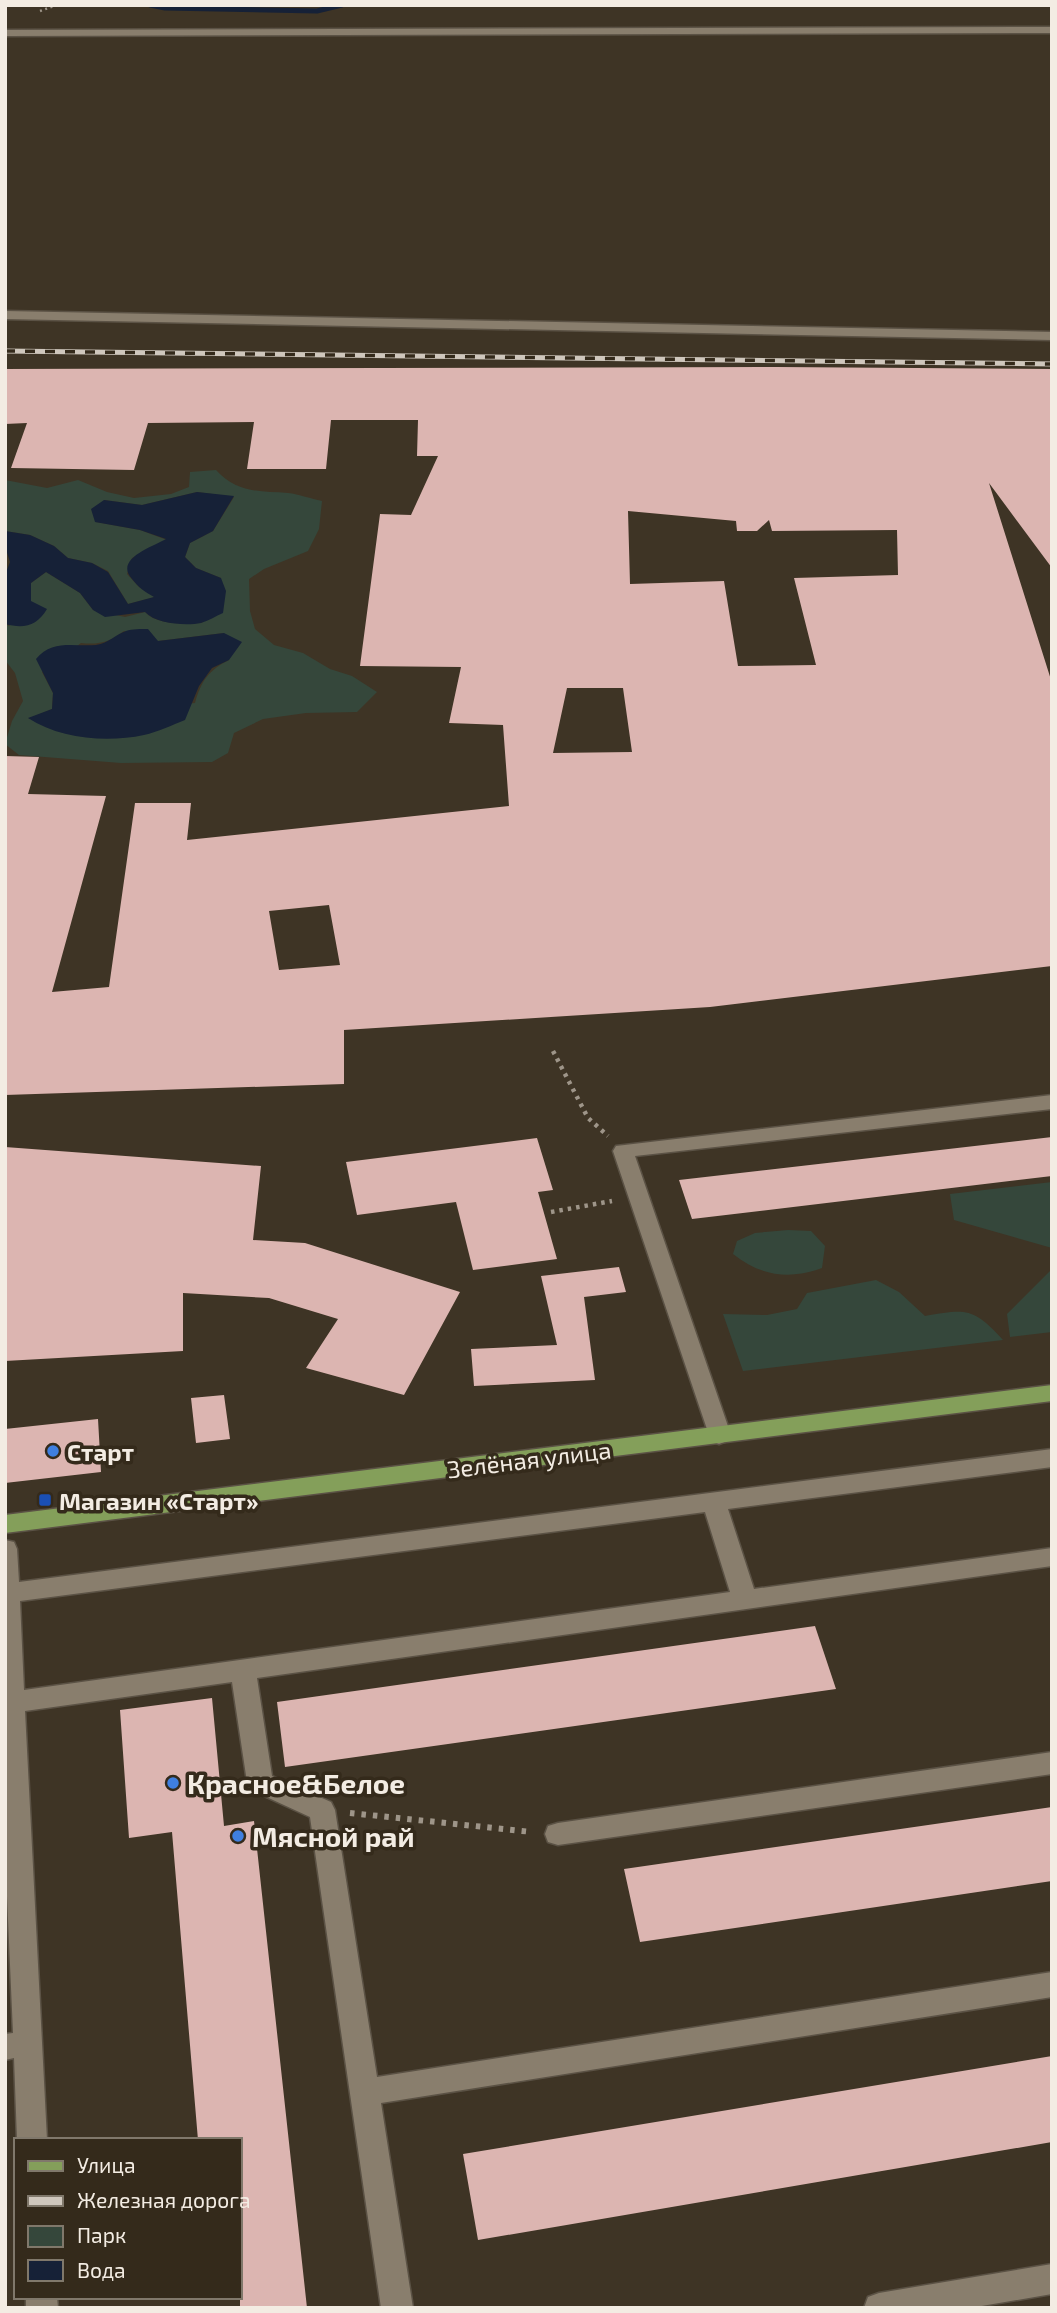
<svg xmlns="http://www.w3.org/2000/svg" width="1057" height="2313" font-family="'Exo 2',sans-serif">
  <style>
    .green { fill: #35473b; fill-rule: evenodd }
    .water { fill: #162137 }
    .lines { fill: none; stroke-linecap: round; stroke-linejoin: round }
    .stream { stroke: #162137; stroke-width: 5 }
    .building { fill: #dcb5b1; fill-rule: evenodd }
    .minor-casing { stroke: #5b5245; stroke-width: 3 }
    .major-casing { stroke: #5b5245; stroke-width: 3 }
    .path-far2 { stroke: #9e9589; stroke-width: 2.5; stroke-dasharray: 2 3.5; stroke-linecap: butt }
    .path-far1 { stroke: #9e9589; stroke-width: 4.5; stroke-dasharray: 3.5 5; stroke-linecap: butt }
    .path { stroke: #9e9589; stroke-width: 6; stroke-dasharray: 4.5 7; stroke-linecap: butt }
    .minor { fill: #897e6d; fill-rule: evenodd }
    .major { fill: #849f5a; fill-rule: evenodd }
    .rail-casing { stroke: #cfc7bd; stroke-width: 5 }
    .rail { stroke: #342a1b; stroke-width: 3.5; stroke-dasharray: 10; stroke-linecap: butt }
    .shop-dot { fill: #3f7fe0; stroke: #342a1b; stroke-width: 2.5 }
    .transit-dot { fill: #1a4fb4; stroke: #342a1b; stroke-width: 2.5 }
    .labels { text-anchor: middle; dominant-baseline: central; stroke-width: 7; stroke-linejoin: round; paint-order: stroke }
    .poi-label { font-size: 24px; font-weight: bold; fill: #f3ece3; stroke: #342a1b; text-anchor: start }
    .street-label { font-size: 24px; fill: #f3ece3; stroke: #342a1b }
    .near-poi-label { font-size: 28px; font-weight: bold; fill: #f3ece3; stroke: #342a1b; text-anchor: start }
  </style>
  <rect width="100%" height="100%" fill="#3e3425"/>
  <!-- green -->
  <path class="green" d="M 216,470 C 237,493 259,491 288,493 C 299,494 311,499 322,501 L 319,529 L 308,551 L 264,569 L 249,579 L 250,611 L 255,629 L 274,645 L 303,653 L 330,669 L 352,676 L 377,692 L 357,712 L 306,713 L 263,719 L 234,733 L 228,753 L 212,762 L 121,763 L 19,755 L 5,744 L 12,721 L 23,701 L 15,673 L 5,660 L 5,624 L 9,626 L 31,601 L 31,583 L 46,572 L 80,593 L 93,610 L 125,617 L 145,612 C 158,626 185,623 202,623 L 221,578 L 196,568 L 185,557 L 190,543 L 213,531 L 234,497 L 197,492 L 142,505 L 104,500 L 96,522 L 140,530 L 167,540 L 132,558 L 127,574 L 139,587 L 155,597 L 128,604 L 108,571 L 92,563 L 68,558 L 54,546 L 30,535 L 5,531 L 5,480 L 47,488 L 78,480 L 107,492 L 134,498 L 171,494 L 189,487 L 190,472 ZM 124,631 L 158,641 L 224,633 L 229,660 C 209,670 201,681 195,703 L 28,719 L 52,709 L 53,693 L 42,672 L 81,643 C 99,645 110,642 124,631 Z
    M 1052,1182 L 1052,1248 L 954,1220 L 950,1194 Z
    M 788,1230 L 811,1231 L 825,1246 L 822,1268 C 790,1280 760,1276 733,1254 L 737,1241 L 755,1233 Z
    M 1052,1269 L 1052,1332 L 1010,1337 L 1007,1314 Z
    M 876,1280 L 899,1292 L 925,1316 C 966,1309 973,1307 1003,1340 L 743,1371 L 723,1314 L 767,1315 L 797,1309 L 807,1293 Z"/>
  <!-- water -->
  <path class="water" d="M 197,492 L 234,496 L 213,531 L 190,543 L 185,557 L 196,568 L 221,578 L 226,591 L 223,613 C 216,616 208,621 201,623 C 186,626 156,624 145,612 L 105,617 L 93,610 L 80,593 L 46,572 L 31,583 L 31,601 L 47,609 C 37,626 24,629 5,624 L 5,575 L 10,562 L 5,546 L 5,531 L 30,535 L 54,546 L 68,558 L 92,563 L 108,572 L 128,604 L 154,597 C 145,592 138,587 132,579 C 114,559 152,547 166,539 L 140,530 L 95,522 L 91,509 L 104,500 L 142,505 Z
    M 148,629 L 158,641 L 224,633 L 242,642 L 229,660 L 212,668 L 199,686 L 185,720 C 172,725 158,732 144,735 C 107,743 60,739 28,718 L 52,709 L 53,693 L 36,659 C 52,639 74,647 96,645 C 109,643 116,634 126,631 C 132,629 141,629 148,629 Z"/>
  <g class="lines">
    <!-- stream -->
    <path class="stream" d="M 150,5 L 165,8 L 317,11 L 342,5"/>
  </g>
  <!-- building -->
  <path class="building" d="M 778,367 L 1052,369 L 1052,568 L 989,483 L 1052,683 L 1052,966 L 710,1007 L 344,1030 L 344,1084 L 5,1095 L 5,756 L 39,757 L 28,794 L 106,796 L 52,992 L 109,987 L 135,803 L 191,803 L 187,840 L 509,806 L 503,725 L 449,723 L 461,667 L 360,666 L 380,514 L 411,515 L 438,456 L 417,456 L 418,420 L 331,420 L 326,469 L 247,469 L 254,422 L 148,423 L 134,470 L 11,468 L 27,423 L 5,424 L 5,369 ZM 628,511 L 736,521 L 737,531 L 757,531 L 769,520 L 772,531 L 897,530 L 898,575 L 794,578 L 816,665 L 738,666 L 724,581 L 630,584 ZM 567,688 L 623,688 L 632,752 L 553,753 ZM 329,905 L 340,965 L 279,970 L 269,911 Z
    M 1052,1137 L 1052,1176 L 692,1219 L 679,1180 Z
    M 537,1138 L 553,1190 L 538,1192 L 557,1259 L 473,1270 L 456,1202 L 357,1215 L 346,1162 Z
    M 5,1147 L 261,1166 L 253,1240 L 305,1243 L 460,1292 L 404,1395 L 306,1368 L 338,1319 L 269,1298 L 183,1293 L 183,1351 L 5,1361 Z
    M 619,1267 L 626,1292 L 584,1297 L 595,1380 L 474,1386 L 471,1349 L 557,1345 L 541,1276 Z
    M 224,1395 L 230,1439 L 196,1443 L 191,1398 Z
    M 98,1419 L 101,1472 L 5,1483 L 5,1429 Z
    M 815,1626 L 836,1689 L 285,1767 L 277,1702 Z
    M 212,1698 L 224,1826 L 254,1821 L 307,2308 L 240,2308 L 240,2140 L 198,2140 L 172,1832 L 129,1838 L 120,1710 Z
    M 1052,1807 L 1052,1881 L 640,1942 L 624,1869 Z
    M 1052,2056 L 1052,2142 L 478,2240 L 463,2154 Z"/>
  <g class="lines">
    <defs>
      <path id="minor" d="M 1052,27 L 1052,33 L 5,36 L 5,30 Z
        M 5,311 L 1052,332 L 1052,340 L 5,319 Z
        M 1052,1095 L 1052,1109 L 635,1156 L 731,1435 L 727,1441 L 719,1444 L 711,1441 L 613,1151 L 616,1146 Z
        M 1052,1449 L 1052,1467 L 728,1509 L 754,1589 L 1052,1548 L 1052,1566 L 257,1678 L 272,1776 L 331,1802 L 335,1810 L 377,2077 L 1052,1972 L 1052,1997 L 381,2103 L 413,2308 L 381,2308 L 310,1817 L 251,1790 L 247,1782 L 232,1682 L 25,1711 L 47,2140 L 17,2140 L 14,2058 L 5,2060 L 5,2034 L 13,2033 L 5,1851 L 5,1540 L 14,1542 L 17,1549 L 19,1582 ZM 705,1512 L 730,1592 L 24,1690 L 20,1601 Z
        M 1052,1752 L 1052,1774 L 558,1845 L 548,1842 L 545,1834 L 548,1826 L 558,1823 Z
        M 1052,2264 L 1052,2294 L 970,2308 L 864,2308 L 868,2297 L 879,2293 Z
        M 26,2297 L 57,2297 L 58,2308 L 26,2308 Z"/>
      <path id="major" d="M 1052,1385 L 1052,1401 L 5,1533 L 5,1515 Z"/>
    </defs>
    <!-- minor casing -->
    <use href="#minor" class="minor-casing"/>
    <!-- major casing -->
    <use href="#major" class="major-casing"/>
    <!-- path-far2 -->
    <path class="path-far2" d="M 40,11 L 57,5"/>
    <!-- path-far1 -->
    <path class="path-far1" d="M 553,1051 L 588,1118 L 608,1136
      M 551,1212 L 612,1201"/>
    <!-- path -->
    <path class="path" d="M 350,1813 L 532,1832"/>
    <!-- minor -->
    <use href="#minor" class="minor"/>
    <!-- major -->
    <use href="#major" class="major"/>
    <defs>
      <path id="rail" d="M 5,351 L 1052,364"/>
    </defs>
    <!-- rail casing -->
    <use href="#rail" class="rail-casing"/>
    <!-- rail -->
    <use href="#rail" class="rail"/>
  </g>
  <!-- markers -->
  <g class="shop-dot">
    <circle cx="53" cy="1451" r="7"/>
    <circle cx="173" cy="1783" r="7"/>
    <circle cx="238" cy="1836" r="7"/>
  </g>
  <rect class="transit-dot" x="38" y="1493" width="14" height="14" rx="3.5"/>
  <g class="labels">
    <!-- poi labels -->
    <g class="poi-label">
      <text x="67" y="1451">Старт</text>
      <text x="59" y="1500">Магазин «Старт»</text>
    </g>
    <!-- street labels -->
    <g class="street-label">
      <text transform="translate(529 1459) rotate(-7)">Зелёная улица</text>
    </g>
    <!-- near-poi labels -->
    <g class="near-poi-label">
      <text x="187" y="1783">Красное&amp;Белое</text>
      <text x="252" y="1836">Мясной рай</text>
    </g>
  </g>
  <!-- border -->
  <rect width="1057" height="2313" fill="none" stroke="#f3ece3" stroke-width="14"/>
  <!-- legend -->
  <rect x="14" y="2138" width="228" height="161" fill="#342a1b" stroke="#80786b" stroke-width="2"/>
  <rect x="28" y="2161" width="35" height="10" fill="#849f5a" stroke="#80786b" stroke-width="2"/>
  <text x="77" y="2173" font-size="21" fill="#f3ece3">Улица</text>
  <rect x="28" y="2196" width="35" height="10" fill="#cfc7bd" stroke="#80786b" stroke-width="2"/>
  <text x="77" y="2208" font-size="21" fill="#f3ece3">Железная дорога</text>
  <rect x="28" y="2226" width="35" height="21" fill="#35473b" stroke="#80786b" stroke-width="2"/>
  <text x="77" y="2243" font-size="21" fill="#f3ece3">Парк</text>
  <rect x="28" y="2260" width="35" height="21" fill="#162137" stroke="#80786b" stroke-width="2"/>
  <text x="77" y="2278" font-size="21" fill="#f3ece3">Вода</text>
</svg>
